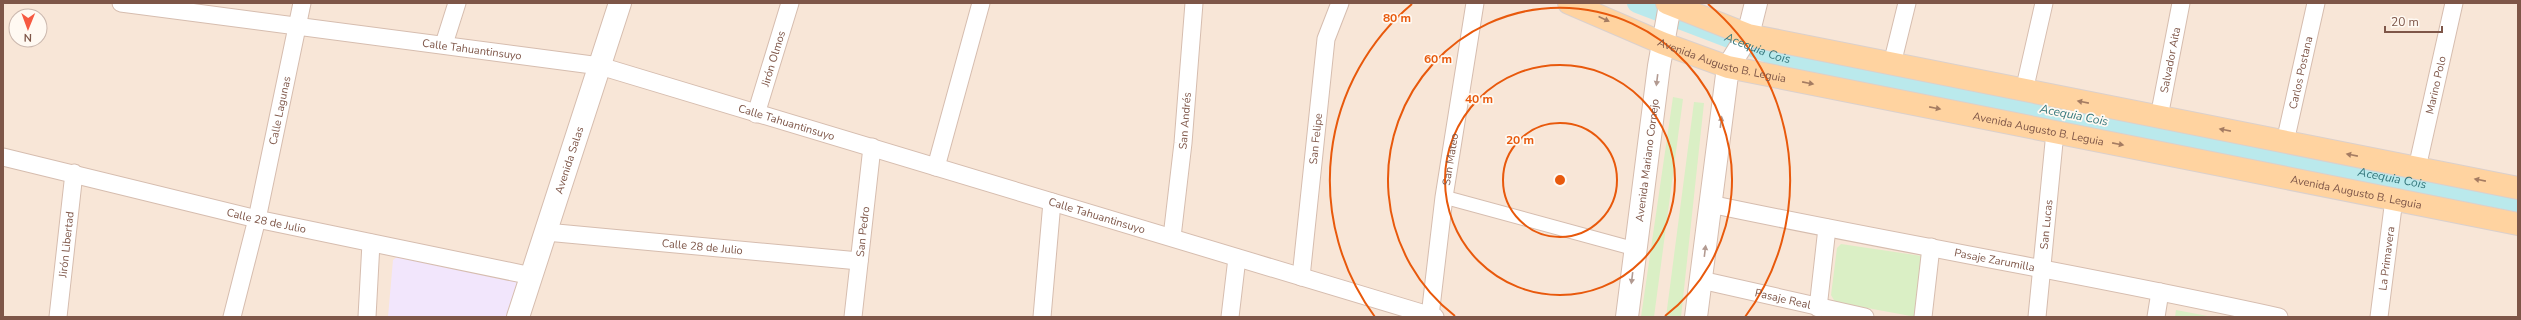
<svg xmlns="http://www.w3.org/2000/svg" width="2521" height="320" font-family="'Nunito Sans',sans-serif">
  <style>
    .residential { fill: #f8e6d7; fill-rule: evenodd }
    .education { fill: #f2e6fc }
    .green { fill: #daefc5 }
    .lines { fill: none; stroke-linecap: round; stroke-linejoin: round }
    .canal { stroke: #bae9ec; stroke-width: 20 }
    .pedestrian-casing { stroke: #d6bdaf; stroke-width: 15 }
    .minor-casing { stroke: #d6bdaf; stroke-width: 19 }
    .tertiary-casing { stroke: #d6bdaf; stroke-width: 24 }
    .primary-casing { stroke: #dbd0cc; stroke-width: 24 }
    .pedestrian { stroke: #fff; stroke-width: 13 }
    .minor { stroke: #fff; stroke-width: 17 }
    .tertiary { stroke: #fff; stroke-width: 22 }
    .primary { stroke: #ffd3a0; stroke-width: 22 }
    .oneway { fill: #a57c62 }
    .oneway2 { fill: #b29a91 }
    .ring { fill: none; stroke: #e8590c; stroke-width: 2 }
    .labels { text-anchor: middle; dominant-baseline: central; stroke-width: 3.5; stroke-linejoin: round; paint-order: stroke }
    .street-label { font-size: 11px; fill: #7e5648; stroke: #fff9f2 }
    .water-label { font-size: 12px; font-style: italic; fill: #36787d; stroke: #fff9f2 }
    .centre { fill: #e8590c; stroke: #fff9f2; stroke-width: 2 }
    .ring-label { font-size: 12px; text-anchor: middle; font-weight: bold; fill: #e8590c; stroke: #fff9f2; stroke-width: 3.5; stroke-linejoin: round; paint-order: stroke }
  </style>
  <rect width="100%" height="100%" fill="#fff4ea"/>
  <!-- residential -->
  <path class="residential" d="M 3,3 L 2518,3 L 2518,317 L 3,317 ZM 16,16 L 40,16 L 40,40 L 16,40 Z"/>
  <!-- education -->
  <path class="education" d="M 400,255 L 519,279 L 511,317 L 388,317 L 393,260 Z"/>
  <!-- green -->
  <path class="green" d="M 1673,97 L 1683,99 L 1654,317 L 1641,317 Z
    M 1694,102 L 1704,103 L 1681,317 L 1666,317 Z
    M 1841,244 L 1922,256 L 1916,317 L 1835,302 L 1831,295 L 1837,248 Z
    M 2176,310 L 2213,317 L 2175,317 Z"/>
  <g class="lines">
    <!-- canal -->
    <path class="canal" id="s1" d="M 1637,3 L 1779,57 L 2076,118 L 2518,202"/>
    <defs>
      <path id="pedestrian" d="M 1444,197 L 1635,249"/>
      <g id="minor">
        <path id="s2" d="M 121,3 L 600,66 L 1435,317"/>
        <path d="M 444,44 L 457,3"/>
        <path d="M 1892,64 L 1907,3"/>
        <path d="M 2024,91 L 2044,3"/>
        <path id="s3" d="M 756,114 L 790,3"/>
        <path id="s4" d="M 2159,117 L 2181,3"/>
        <path id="s5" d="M 2285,142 L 2316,3"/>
        <path id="s6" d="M 3,157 L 257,219 L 532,276"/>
        <path d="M 936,167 L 981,3"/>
        <path id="s7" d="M 2417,168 L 2454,3"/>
        <path id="s8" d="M 1710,204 C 1899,244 2090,275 2279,317"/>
        <path id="s9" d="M 546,232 L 859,261"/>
        <path id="s10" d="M 1172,237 L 1183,143 L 1194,3"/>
        <path id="s11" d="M 1301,277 L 1326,39 L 1340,3"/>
        <path id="s12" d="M 1701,280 L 1865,317"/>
        <path d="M 1818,308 L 1827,228"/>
        <path id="s13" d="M 1430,316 L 1444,197 L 1475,3"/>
        <path id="s14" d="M 58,317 L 74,173"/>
        <path id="s15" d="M 232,317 L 257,219 L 302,3"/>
        <path d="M 367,317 L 371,243"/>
        <path id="s16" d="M 853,317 L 872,147"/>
        <path d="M 1042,317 L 1052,202"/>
        <path d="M 1230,317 L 1237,258"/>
        <path d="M 1923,317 L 1931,247"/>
        <path id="s17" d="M 2037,317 L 2055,132"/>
        <path d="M 2156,317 L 2160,292"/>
        <path id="s18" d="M 2379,317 L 2394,199"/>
      </g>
      <g id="tertiary">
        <path id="s19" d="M 518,317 L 620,3"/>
        <path id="s20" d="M 1627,317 L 1659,66 L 1670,5"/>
        <path d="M 1696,317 L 1728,67 L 1748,35 L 1756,3"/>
      </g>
      <g id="primary">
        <path id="s21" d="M 1569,3 L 1662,43 L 1728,67 L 2518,224"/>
        <path d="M 1667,3 L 1748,35 L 2518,188"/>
      </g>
    </defs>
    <!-- pedestrian casing -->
    <use href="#pedestrian" class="pedestrian-casing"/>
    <!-- minor casing -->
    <use href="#minor" class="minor-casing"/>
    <!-- tertiary casing -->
    <use href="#tertiary" class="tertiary-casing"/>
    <!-- primary casing -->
    <use href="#primary" class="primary-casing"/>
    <!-- pedestrian -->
    <use href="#pedestrian" class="pedestrian"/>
    <!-- minor -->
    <use href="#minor" class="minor"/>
    <!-- tertiary -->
    <use href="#tertiary" class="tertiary"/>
    <!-- primary -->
    <use href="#primary" class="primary"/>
  </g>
  <!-- one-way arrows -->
  <defs><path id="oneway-solid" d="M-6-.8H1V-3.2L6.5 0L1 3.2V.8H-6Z"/></defs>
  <g class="oneway">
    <use href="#oneway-solid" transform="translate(1604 19) rotate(25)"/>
    <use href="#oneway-solid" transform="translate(1808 83) rotate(11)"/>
    <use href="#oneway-solid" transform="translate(2083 102) rotate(-169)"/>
    <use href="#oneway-solid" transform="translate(1935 108) rotate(11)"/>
    <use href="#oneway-solid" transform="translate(2225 130) rotate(-169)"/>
    <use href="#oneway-solid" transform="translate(2118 144) rotate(11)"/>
    <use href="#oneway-solid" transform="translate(2352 155) rotate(-169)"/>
    <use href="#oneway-solid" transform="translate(2480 180) rotate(-169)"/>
  </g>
  <g class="oneway2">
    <use href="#oneway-solid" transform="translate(1657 80) rotate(97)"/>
    <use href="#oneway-solid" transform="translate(1721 122) rotate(-83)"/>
    <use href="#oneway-solid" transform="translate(1705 251) rotate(-83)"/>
    <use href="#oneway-solid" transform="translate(1632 278) rotate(97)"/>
  </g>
  <!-- distance rings -->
  <g class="ring">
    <circle cx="1560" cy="180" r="57"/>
    <circle cx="1560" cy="180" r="115"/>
    <path d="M1455 316A172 172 0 1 1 1665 316"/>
    <path d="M1375 317A230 230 0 0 1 1412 4M1708 4A230 230 0 0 1 1745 317"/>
  </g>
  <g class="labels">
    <!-- street labels -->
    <g class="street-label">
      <text stroke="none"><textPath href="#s2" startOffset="354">Calle Tahuantinsuyo</textPath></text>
      <text stroke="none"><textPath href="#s3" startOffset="58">Jirón Olmos</textPath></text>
      <text stroke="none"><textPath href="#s21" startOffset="164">Avenida Augusto B. Leguia</textPath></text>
      <text stroke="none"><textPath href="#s4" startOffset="58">Salvador Aita</textPath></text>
      <text stroke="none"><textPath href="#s5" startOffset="71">Carlos Postana</textPath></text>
      <text stroke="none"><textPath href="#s7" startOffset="85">Marino Polo</textPath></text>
      <text stroke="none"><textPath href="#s15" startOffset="212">Calle Lagunas</textPath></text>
      <text stroke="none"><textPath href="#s10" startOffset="117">San Andrés</textPath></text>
      <text stroke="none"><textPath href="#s2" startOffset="678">Calle Tahuantinsuyo</textPath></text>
      <text stroke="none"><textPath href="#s21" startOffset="488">Avenida Augusto B. Leguia</textPath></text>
      <text stroke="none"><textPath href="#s11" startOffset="139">San Felipe</textPath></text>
      <text stroke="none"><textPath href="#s13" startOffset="158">San Mateo</textPath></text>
      <text stroke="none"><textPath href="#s19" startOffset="165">Avenida Salas</textPath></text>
      <text stroke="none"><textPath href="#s20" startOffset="158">Avenida Mariano Cornejo</textPath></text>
      <text stroke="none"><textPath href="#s21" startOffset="812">Avenida Augusto B. Leguia</textPath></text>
      <text stroke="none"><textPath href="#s2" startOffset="1002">Calle Tahuantinsuyo</textPath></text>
      <text stroke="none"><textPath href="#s6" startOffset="271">Calle 28 de Julio</textPath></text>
      <text stroke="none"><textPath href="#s17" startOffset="93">San Lucas</textPath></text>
      <text stroke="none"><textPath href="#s16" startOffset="86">San Pedro</textPath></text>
      <text stroke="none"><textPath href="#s14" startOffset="73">Jirón Libertad</textPath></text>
      <text stroke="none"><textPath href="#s9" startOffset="157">Calle 28 de Julio</textPath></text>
      <text stroke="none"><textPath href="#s18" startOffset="59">La Primavera</textPath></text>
      <text stroke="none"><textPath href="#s8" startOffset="290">Pasaje Zarumilla</textPath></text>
      <text stroke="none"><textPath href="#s12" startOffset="84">Pasaje Real</textPath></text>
    </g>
    <!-- water labels -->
    <g class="water-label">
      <text stroke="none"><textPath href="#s1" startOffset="129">Acequia Cois</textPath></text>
      <text transform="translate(2074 115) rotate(11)">Acequia Cois</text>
      <text stroke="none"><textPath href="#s1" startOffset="777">Acequia Cois</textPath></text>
    </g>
  </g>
  <circle cx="1560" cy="180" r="6" class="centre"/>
  <g class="ring-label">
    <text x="1397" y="22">80 m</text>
    <text x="1438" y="63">60 m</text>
    <text x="1479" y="103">40 m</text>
    <text x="1520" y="144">20 m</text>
  </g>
  <!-- border -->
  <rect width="2521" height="320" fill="none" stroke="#7e5648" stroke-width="8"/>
  <!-- north arrow -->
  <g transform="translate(28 28) rotate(181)"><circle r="19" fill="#fff9f2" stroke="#cbb8ae"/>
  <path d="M0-3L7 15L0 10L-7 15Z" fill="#f65941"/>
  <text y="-6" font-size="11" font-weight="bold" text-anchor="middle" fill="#7e5648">N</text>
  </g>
  <!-- scale -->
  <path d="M2385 26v6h57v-6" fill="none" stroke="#7e5648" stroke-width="2"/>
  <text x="2391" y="26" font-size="12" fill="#7e5648" stroke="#fff9f2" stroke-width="3" paint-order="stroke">20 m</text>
</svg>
